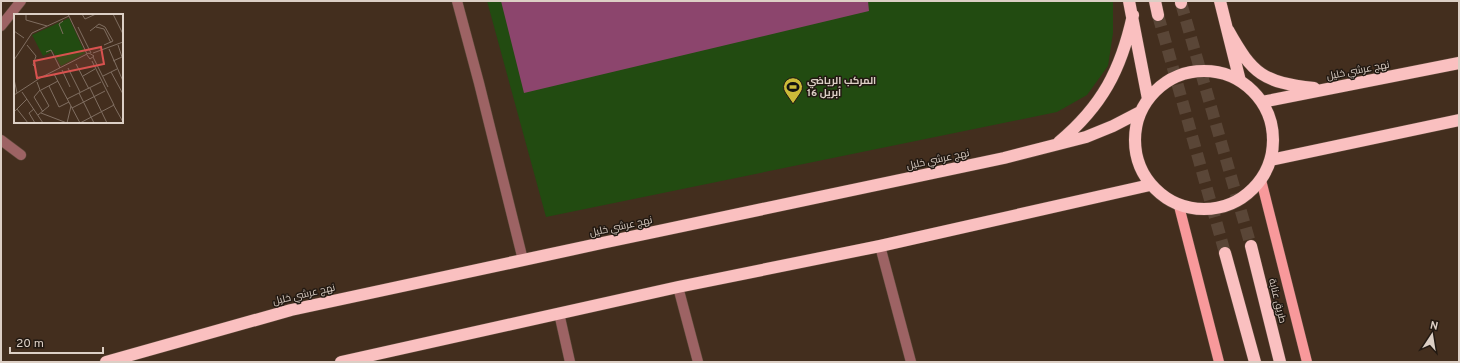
<svg xmlns="http://www.w3.org/2000/svg" width="1460" height="363" font-family="Overpass,Cairo,sans-serif">
  <style>
    .green { fill: #224b11 }
    .building { fill: #8c456d }
    .lines { fill: none; stroke-linecap: round; stroke-linejoin: round }
    .highway-tunnel { stroke: #5a4637; stroke-width: 12; stroke-dasharray: 12 6; stroke-linecap: butt }
    .minor-casing { stroke: #5f4b3c; stroke-width: 11 }
    .major-casing { stroke: #5f4b3c; stroke-width: 11 }
    .highway-casing { stroke: #5f4b3c; stroke-width: 13 }
    .minor { stroke: #9d6364; stroke-width: 10 }
    .major { stroke: #f8999b; stroke-width: 10 }
    .highway { stroke: #fac0c0; stroke-width: 12 }
    .labels { text-anchor: middle; dominant-baseline: central; stroke-width: 3; stroke-linejoin: round; paint-order: stroke }
    .street-label { font-size: 10px; fill: #dccfc5; stroke: #221912 }
    .poi-label { font-size: 10px; font-weight: bold; fill: #dccfc5; stroke: #221912; text-anchor: start }
    .inset-road { fill: none; stroke: #806e61; stroke-width: 1 }
    .view { fill: #d8524f; fill-opacity: 0.15; stroke: #d8524f; stroke-width: 2 }
    .inset-edge { fill: none; stroke: #dccfc5; stroke-width: 2 }
  </style>
  <rect width="100%" height="100%" fill="#432e1e"/>
  <!-- green -->
  <path class="green" d="M 487,1 L 1113,1 L 1113,33 L 1108,66 L 1087,95 L 1057,112 L 546,217 Z"/>
  <!-- building -->
  <path class="building" d="M 501,1 L 868,1 L 869,11 L 524,93 Z"/>
  <g class="lines">
    <!-- highway-tunnel -->
    <path class="highway-tunnel" d="M 1181,3 L 1251,246
      M 1158,15 L 1225,253"/>
    <defs>
      <path id="minor" d="M 457,1 L 479,83 L 523,260
        M 1,26 L 21,1
        M 1,140 L 21,155
        M 880,246 L 911,362
        M 678,287 L 698,362
        M 559,313 L 570,362"/>
      <path id="major" d="M 1261,180 L 1307,362
        M 1179,206 L 1219,362"/>
      <path id="highway" d="M 1129,1 L 1148,99
        M 1155,1 L 1158,15
        M 1181,1 L 1181,3
        M 1220,1 L 1240,81
        M 1228,30 C 1253,75 1263,82 1314,88
        M1135 140a69 69 0 1 1 138 0a69 69 0 1 1-138 0Z
        M 1262,102 L 1459,63
        M 1059,142 C 1102,106 1121,70 1133,15
        M 1271,160 L 1459,120
        M 1251,246 L 1280,362
        M 1225,253 L 1255,362
        M 106,362 L 291,310 L 602,243 L 1004,158 L 1086,137 L 1113,126 L 1140,112
        M 341,362 L 678,287 L 880,246 L 1150,185"/>
    </defs>
    <!-- minor casing -->
    <use href="#minor" class="minor-casing"/>
    <!-- major casing -->
    <use href="#major" class="major-casing"/>
    <!-- highway casing -->
    <use href="#highway" class="highway-casing"/>
    <!-- minor -->
    <use href="#minor" class="minor"/>
    <!-- major -->
    <use href="#major" class="major"/>
    <!-- highway -->
    <use href="#highway" class="highway"/>
  </g>
  <!-- icons -->
  <defs>
    <symbol id="stadium-pin" viewBox="-11 -11 22 30"><path d="M0 17L-7.5 6A9.5 9.5 0 1 1 7.5 6Z" fill="#cbba39" stroke="#221912"/><path d="M0-5a6.5 5 0 1 0 0 10a6.5 5 0 1 0 0-10ZM-3.5-1.8h7v3.6h-7Z" fill="#111"/></symbol>
  </defs>
  <g fill-rule="evenodd">
    <use href="#stadium-pin" x="782" y="76" width="22" height="30"/>
  </g>
  <g class="labels">
    <!-- street labels -->
    <g class="street-label">
      <text transform="translate(1358 71) rotate(-11)">نهج عرشي خليل</text>
      <text transform="translate(938 160) rotate(-12)">نهج عرشي خليل</text>
      <text transform="translate(621 227) rotate(-12)">نهج عرشي خليل</text>
      <text transform="translate(304 295) rotate(-13)">نهج عرشي خليل</text>
      <text transform="translate(1277 301) rotate(76)">طريق عنابة</text>
    </g>
    <!-- poi labels -->
    <g class="poi-label">
      <text x="807" y="81">المركب الرياضي<tspan x="807" dy="12">16 أبريل</tspan></text>
    </g>
  </g>
  <!-- overview -->
  <g transform="translate(14 14)">
    <rect width="109" height="109" fill="#432e1e"/>
    <path d="M 55,4 L 71,39 L 47,52 L 39,37 L 29,42 L 18,21 Z" fill="#224b11"/>
    <path class="inset-road" d="M 12,0 L 12,6 L 33,12M 54,0 L 73,40M 68,0 L 71,5 L 82,0M 99,0 L 109,20M 49,7 L 45,10 L 49,20M 64,13 L 77,39M 82,13 L 90,15 L 97,29M 0,17 L 10,24M 76,17 L 85,10 L 91,13 L 99,27 L 90,31M 13,31 L 22,42 L 19,51 L 22,54M 95,35 L 109,67M 32,38 L 37,36 L 46,54M 79,39 L 109,28M 79,43 L 94,73M 0,46 L 18,19 L 55,2M 78,47 L 100,91M 99,47 L 108,43 L 104,31M 62,50 L 75,75M 54,54 L 66,78M 48,56 L 56,73M 97,58 L 109,80M 40,60 L 66,109M 69,62 L 81,55M 89,62 L 103,55M 0,65 L 3,79M 23,68 L 26,76 L 20,83 L 29,98M 35,72 L 45,93 L 55,88M 76,74 L 93,109M 27,76 L 44,67M 8,78 L 29,109M 65,79 L 80,109M 0,81 L 26,64 L 75,39 L 80,42 L 76,45 L 73,41M 53,85 L 87,68M 99,90 L 109,108M 58,94 L 91,77M 3,95 L 14,109M 20,95 L 15,99 L 21,109M 0,98 L 13,85M 27,99 L 53,109M 24,101 L 35,92 L 26,76M 53,109 L 57,92M 66,109 L 100,91"/>
    <path class="view" d="M 87,33 L 90,50 L 23,64 L 20,47 Z"/>
    <rect width="109" height="109" class="inset-edge"/>
  </g>
  <!-- border -->
  <rect width="1460" height="363" fill="none" stroke="#dccfc5" stroke-width="4"/>
  <!-- north arrow -->
  <g transform="translate(1432 335) rotate(12)" stroke="#221912" stroke-width="3" paint-order="stroke">
  <path d="M0-3L7 15L0 10L-7 15Z" fill="#dccfc5"/>
  <text y="-6" font-size="11" font-weight="bold" text-anchor="middle" fill="#dccfc5">N</text>
  </g>
  <!-- scale -->
  <path d="M10 347v6h93v-6" fill="none" stroke="#dccfc5" stroke-width="2"/>
  <text x="16" y="347" font-size="12" fill="#dccfc5" stroke="#221912" stroke-width="3" paint-order="stroke">20 m</text>
</svg>
